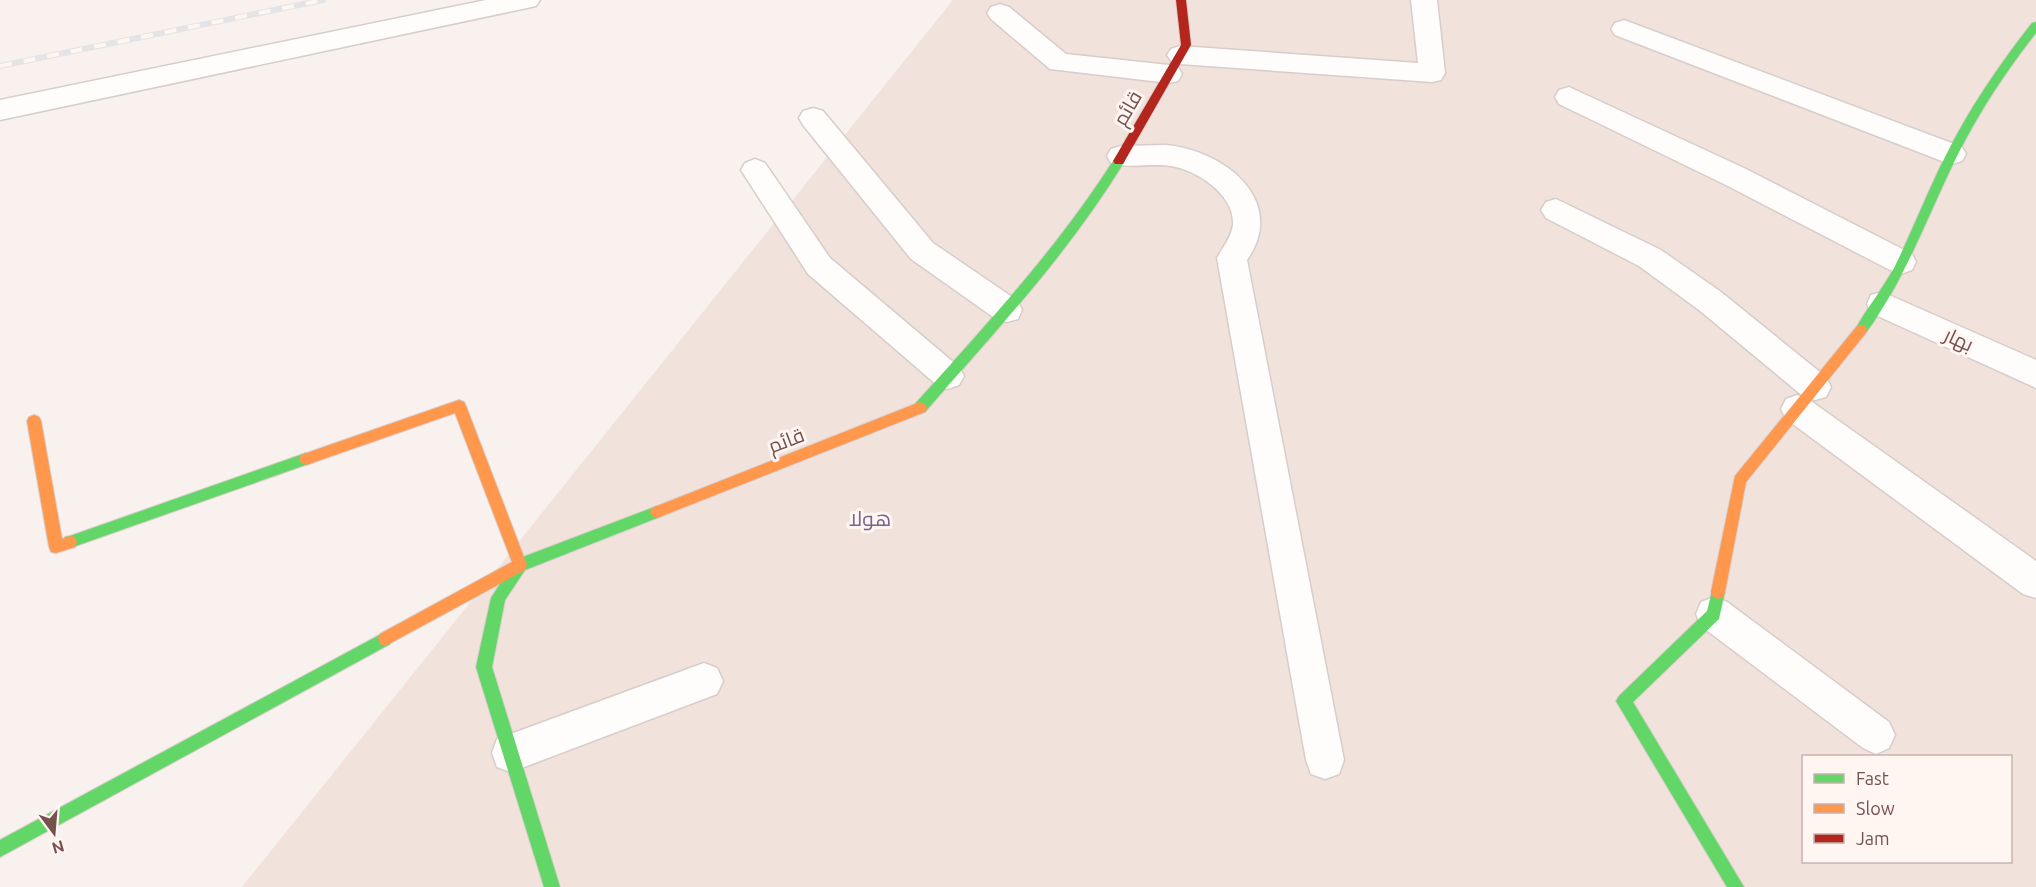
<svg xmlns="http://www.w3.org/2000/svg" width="2036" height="887" font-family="Ubuntu,Cairo,sans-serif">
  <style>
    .residential { fill: #f1e2dc; fill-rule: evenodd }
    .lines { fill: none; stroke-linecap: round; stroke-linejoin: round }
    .street-casing { stroke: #d7cdca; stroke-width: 3 }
    .fast-casing { stroke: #d9cecc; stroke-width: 2 }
    .slow-casing { stroke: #d9cecc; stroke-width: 2 }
    .jam-casing { stroke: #d9cecc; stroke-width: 2 }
    .street { fill: #fefdfc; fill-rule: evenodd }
    .fast { fill: #63d668; fill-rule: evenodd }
    .slow { fill: #ff974d; fill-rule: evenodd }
    .jam { fill: #b3261e; fill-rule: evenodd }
    .rail-casing { stroke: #e4e3e6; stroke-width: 6 }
    .rail { stroke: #fff5f1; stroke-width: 4; stroke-dasharray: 12; stroke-linecap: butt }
    .labels { text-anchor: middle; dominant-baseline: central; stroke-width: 6; stroke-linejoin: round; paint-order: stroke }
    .street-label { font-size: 20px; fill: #77514d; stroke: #fff5f1 }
    .neighbourhood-label { font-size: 21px; fill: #786692; stroke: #fff5f1 }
  </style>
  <rect width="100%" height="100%" fill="#f8f1ee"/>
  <!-- residential -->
  <path class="residential" d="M 953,0 L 2036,0 L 2036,887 L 242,887 ZM 1804,756 L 2010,756 L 2010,862 L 1804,862 Z"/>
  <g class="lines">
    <defs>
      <path id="street" d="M 486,0 L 540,0 L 536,6 L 527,8 L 0,120 L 0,100 Z
        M 1411,0 L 1437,0 L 1445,73 L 1441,80 L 1432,82 L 1180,64 L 1171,61 L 1167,55 L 1171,49 L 1180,46 L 1418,63 Z
        M 1000,4 L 1009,7 L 1066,54 L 1169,65 L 1178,67 L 1182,74 L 1178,81 L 1169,83 L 1050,69 L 991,19 L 987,13 L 991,7 Z
        M 1624,20 L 1962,147 L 1966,154 L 1962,161 L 1952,164 L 1942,161 L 1615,35 L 1611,29 L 1615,23 Z
        M 1569,87 L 1746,169 L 1912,254 L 1916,262 L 1912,270 L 1901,274 L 1890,270 L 1726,185 L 1559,104 L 1555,97 L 1559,90 Z
        M 813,108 L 823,111 L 933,243 L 1018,301 L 1022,310 L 1018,319 L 1007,322 L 996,319 L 911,259 L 803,125 L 799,118 L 803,111 Z
        M 1166,145 C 1223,150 1289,200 1247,260 L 1344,760 L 1339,774 L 1325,779 L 1311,774 L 1306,760 L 1217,258 C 1223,247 1231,238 1233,225 C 1235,195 1197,170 1171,166 C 1151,163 1130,169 1111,163 L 1107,156 L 1111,149 L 1121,146 Z
        M 755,159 L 765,163 L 830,258 L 959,367 L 964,376 L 959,385 L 948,389 L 937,385 L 808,274 L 741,170 L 745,163 Z
        M 1556,199 L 1661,250 L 1721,292 L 1826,377 L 1831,387 L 1826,397 L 1815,400 L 1804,397 L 1699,310 L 1639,266 L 1546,218 L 1541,210 L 1546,202 Z
        M 1882,292 L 2036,360 L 2036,388 L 1871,313 L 1867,304 L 1871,295 Z
        M 1797,395 L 1808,399 L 2036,561 L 2036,598 L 2023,594 L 1786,419 L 1781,409 L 1786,399 Z
        M 1714,597 L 1727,602 L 1889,722 L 1895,735 L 1889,748 L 1876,754 L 1863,748 L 1701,626 L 1696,614 L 1701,602 Z
        M 704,663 L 717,668 L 723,681 L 717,694 L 511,772 L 497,767 L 492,753 L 497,739 Z"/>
      <path id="fast" d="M 2036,22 L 2036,33 C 2006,71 1979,112 1957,156 C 1927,216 1906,279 1865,334 L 1857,334 L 1855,330 C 1866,309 1882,290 1894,268 C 1912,232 1927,193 1945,157 C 1969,109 1999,65 2032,23 Z
        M 1119,157 L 1125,161 L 1123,164 C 1067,255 995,332 925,412 L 915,412 L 913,408 L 915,404 C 986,325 1058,248 1115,158 Z
        M 306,453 L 311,455 L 313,459 L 311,463 L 70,548 L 65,547 L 63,542 L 65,537 L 70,536 Z
        M 657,506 L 662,508 L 664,512 L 662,516 L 525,570 L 505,600 L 492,667 L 560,887 L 544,887 L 476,667 L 491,598 L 515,560 Z
        M 1718,585 L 1723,587 L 1725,592 L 1719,619 L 1633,702 L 1744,887 L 1727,887 L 1616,701 L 1619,696 L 1707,611 L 1713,587 Z
        M 385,632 L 390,634 L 392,639 L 390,644 L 0,857 L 0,840 Z"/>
      <path id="slow" d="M 1861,325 L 1865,326 L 1867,330 L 1865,334 L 1746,482 L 1725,592 L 1723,597 L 1718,599 L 1713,597 L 1711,592 L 1735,476 L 1857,326 Z
        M 459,400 L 464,402 L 466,406 L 527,565 L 525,570 L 385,646 L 380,644 L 378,639 L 380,634 L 512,562 L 455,413 L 306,465 L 301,463 L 299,459 L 301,455 Z
        M 920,402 L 925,404 L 927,408 L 925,412 L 657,518 L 652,516 L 650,512 L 652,508 Z
        M 34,415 L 39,417 L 41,421 L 62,539 L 70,536 L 75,537 L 77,542 L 75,547 L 56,553 L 51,552 L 49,547 L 27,421 L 29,417 Z"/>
      <path id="jam" d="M 1176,0 L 1186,0 L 1191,45 L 1123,164 L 1115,164 L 1113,161 L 1181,45 Z"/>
    </defs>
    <!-- street casing -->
    <use href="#street" class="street-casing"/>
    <!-- fast casing -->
    <use href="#fast" class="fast-casing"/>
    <!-- slow casing -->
    <use href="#slow" class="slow-casing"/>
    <!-- jam casing -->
    <use href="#jam" class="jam-casing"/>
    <!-- street -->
    <use href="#street" class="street"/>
    <!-- fast -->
    <use href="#fast" class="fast"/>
    <!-- slow -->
    <use href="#slow" class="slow"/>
    <!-- jam -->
    <use href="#jam" class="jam"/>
    <defs>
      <path id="rail" d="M 0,66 L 323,0"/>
    </defs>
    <!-- rail casing -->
    <use href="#rail" class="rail-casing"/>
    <!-- rail -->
    <use href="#rail" class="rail"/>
  </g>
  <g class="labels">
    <!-- street labels -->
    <g class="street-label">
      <text transform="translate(1127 108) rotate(-60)">قائم</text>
      <text transform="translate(1959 339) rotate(25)">بهار</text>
      <text transform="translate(786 440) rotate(-21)">قائم</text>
    </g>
    <!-- neighbourhood labels -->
    <g class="neighbourhood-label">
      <text x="870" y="518">هولا</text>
    </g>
  </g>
  <!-- legend -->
  <rect x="1802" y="755" width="210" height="108" fill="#fff5f1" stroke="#c9b3af" stroke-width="1.5"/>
  <rect x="1814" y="774" width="30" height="9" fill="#63d668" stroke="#c9b3af" stroke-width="1.5"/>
  <text x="1856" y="785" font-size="18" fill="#77514d">Fast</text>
  <rect x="1814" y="804" width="30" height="9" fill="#ff974d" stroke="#c9b3af" stroke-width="1.5"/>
  <text x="1856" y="815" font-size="18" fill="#77514d">Slow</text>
  <rect x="1814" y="834" width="30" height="9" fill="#b3261e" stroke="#c9b3af" stroke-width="1.5"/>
  <text x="1856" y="845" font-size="18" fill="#77514d">Jam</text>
  <!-- north arrow -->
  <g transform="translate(54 833) rotate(164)" stroke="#fff5f1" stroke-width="4.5" paint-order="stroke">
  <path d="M0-4.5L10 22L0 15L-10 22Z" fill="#77514d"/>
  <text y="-9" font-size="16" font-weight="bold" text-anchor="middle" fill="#77514d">N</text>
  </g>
</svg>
